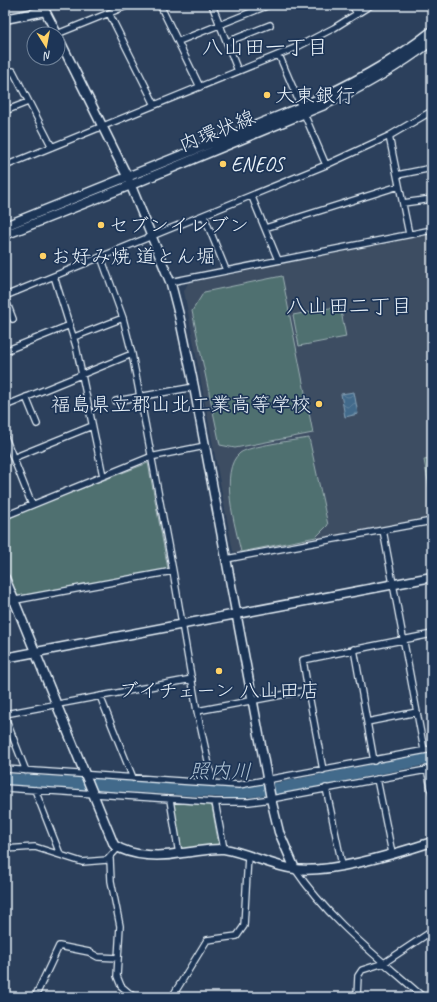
<svg xmlns="http://www.w3.org/2000/svg" width="437" height="1002" font-family="Caveat,'Klee One',sans-serif">
  <style>
    .built { fill: #3d4d62 }
    .park { fill: #4f6f6f; stroke: #9cb0b4 }
    .water { fill: url(#water-waves); stroke: #85a1b7 }
    .lines { fill: none; stroke-linecap: round; stroke-linejoin: round }
    .river { stroke: #436b8b; stroke-width: 11 }
    .street-casing { stroke: #e8f1f8; stroke-width: 8 }
    .secondary-casing { stroke: #e8f1f8; stroke-width: 11 }
    .street { stroke: #1d3557; stroke-width: 5.5 }
    .secondary { stroke: #1d3557; stroke-width: 8 }
    .poi-dot { fill: #ffd166; stroke: #1d3557; stroke-width: 1.5 }
    .labels { text-anchor: middle; dominant-baseline: central; stroke-width: 3.5; stroke-linejoin: round; paint-order: stroke }
    .poi-label { font-size: 20px; fill: #e8f1f8; stroke: #1d3557; text-anchor: start }
    .street-label { font-size: 20px; fill: #e8f1f8; stroke: #1d3557 }
    .neighbourhood-label { font-size: 21px; fill: #e8f1f8; stroke: #1d3557 }
    .water-label { font-size: 21px; font-style: italic; fill: #aec2d2; stroke: #1d3557 }
  </style>
  <defs>
    <pattern id="water-waves" width="16" height="10" patternUnits="userSpaceOnUse"><rect width="16" height="10" fill="#436b8b"/><path d="M0 5q4-4 8 0t8 0" fill="none" stroke="#5e819c"/></pattern>
  </defs>
  <rect width="100%" height="100%" fill="#2c405c"/>
  <filter id="ink" filterUnits="userSpaceOnUse"><feTurbulence type="fractalNoise" baseFrequency=".025" numOctaves="2"/><feDisplacementMap in="SourceGraphic" scale="8" xChannelSelector="R" yChannelSelector="G"/><feConvolveMatrix kernelMatrix="1 2 1 2 8 2 1 2 1" color-interpolation-filters="sRGB"/></filter>
  <g filter="url(#ink)">
    <!-- built -->
    <path class="built" d="M 432,234 L 432,517 L 237,554 L 233,551 L 184,291 L 188,283 Z"/>
    <!-- park -->
    <path class="park" d="M 282,276 L 313,433 L 235,448 L 220,445 L 192,311 L 204,292 Z
      M 340,306 L 346,337 L 299,346 L 293,315 Z
      M 309,438 L 328,525 L 316,537 L 241,552 C 236,529 218,470 240,453 C 249,446 296,440 309,438 Z
      M 432,459 L 432,502 L 424,460 Z
      M 148,463 L 168,569 L 18,597 L 5,567 L 5,518 Z
      M 175,803 L 210,805 L 212,807 L 219,846 L 183,850 L 181,847 L 173,805 Z"/>
    <!-- water -->
    <path class="water" d="M 354,392 L 358,414 L 345,417 L 341,394 Z"/>
    <g class="lines">
      <!-- river -->
      <path class="river" d="M 5,779 L 239,793 L 280,788 L 432,758"/>
      <defs>
        <path id="street" d="M 160,5 L 200,87
          M 212,5 L 238,71
          M 352,5 L 357,14
          M 109,13 L 155,105
          M 57,34 L 129,5
          M 179,41 L 269,5
          M 227,42 L 270,25
          M 279,55 L 326,165
          M 5,73 L 13,71 L 52,147
          M 5,111 L 28,102
          M 389,136 L 409,234
          M 5,166 L 295,48 L 334,28 L 371,5
          M 397,175 L 432,168
          M 252,197 L 278,260
          M 403,203 L 432,199
          M 204,216 L 226,270
          M 265,228 L 399,186
          M 101,257 L 123,318 L 132,354 L 173,571 L 197,711 L 213,783
          M 54,276 L 76,346 L 103,476
          M 170,282 L 432,230
          M 5,296 L 326,165 L 389,136 L 432,111
          M 5,298 L 13,319
          M 74,337 L 123,318
          M 5,351 L 70,325
          M 26,397 L 37,424
          M 116,401 L 194,387
          M 5,406 L 132,354
          M 5,437 L 32,505
          M 13,458 L 92,426
          M 5,516 L 150,457 L 205,446
          M 383,530 L 424,750
          M 226,559 L 432,521
          M 5,602 L 173,571
          M 354,649 L 374,761
          M 308,690 L 323,770
          M 100,696 L 133,778
          M 197,711 L 308,690 L 303,660 L 432,634
          M 5,714 L 192,679
          M 5,717 L 26,771
          M 367,722 L 417,712
          M 5,769 L 239,785 L 432,749
          M 427,769 L 432,792
          M 377,779 L 392,853
          M 5,788 L 215,802 L 249,802 L 271,799 L 432,769
          M 326,788 L 342,865
          M 35,790 L 60,854
          M 170,800 L 179,854
          M 215,802 L 224,849
          M 5,837 L 9,849
          M 5,849 L 35,847 L 82,862 L 107,860 L 118,848
          M 110,859 L 111,881 L 120,926 L 117,976 L 121,986 L 134,997
          M 295,869 C 329,920 378,957 423,997
          M 35,997 L 59,946 L 89,952 L 98,957 L 118,958
          M 172,997 L 207,940 L 237,936 L 244,926 L 248,856
          M 357,997 L 358,976 L 362,970 L 384,963 L 432,931"/>
        <path id="secondary" d="M 42,5 L 57,34
          M 5,19 L 45,11
          M 58,37 L 127,176 L 171,284 L 179,315 L 194,387 L 271,799 L 279,832 L 295,869
          M 5,226 L 301,107 C 347,86 392,63 432,31
          M 5,235 L 131,185 L 322,106 C 361,88 398,67 432,41
          M 5,578 L 114,845 C 132,857 161,857 182,853 C 196,852 210,848 224,849 C 248,853 271,866 295,869 C 329,874 398,853 432,842
          M 5,658 L 432,577"/>
      </defs>
      <!-- street casing -->
      <use href="#street" class="street-casing"/>
      <!-- secondary casing -->
      <use href="#secondary" class="secondary-casing"/>
      <!-- street -->
      <use href="#street" class="street"/>
      <!-- secondary -->
      <use href="#secondary" class="secondary"/>
    </g>
  </g>
  <!-- markers -->
  <g class="poi-dot">
    <circle cx="267" cy="95" r="4"/>
    <circle cx="223" cy="164" r="4"/>
    <circle cx="101" cy="225" r="4"/>
    <circle cx="43" cy="256" r="4"/>
    <circle cx="319" cy="404" r="4"/>
    <circle cx="219" cy="671" r="4"/>
  </g>
  <g class="labels">
    <!-- poi labels -->
    <g class="poi-label">
      <text x="275" y="95">大東銀行</text>
      <text x="231" y="164">ENEOS</text>
      <text x="109" y="225">セブンイレブン</text>
      <text x="51" y="256">お好み焼 道とん堀</text>
      <text x="311" y="404" text-anchor="end">福島県立郡山北工業高等学校</text>
      <text x="219" y="690" text-anchor="middle">ブイチェーン 八山田店</text>
    </g>
    <!-- street labels -->
    <g class="street-label">
      <text transform="translate(217 131) rotate(-22)">内環状線</text>
    </g>
    <!-- neighbourhood labels -->
    <g class="neighbourhood-label">
      <text x="265" y="47">八山田一丁目</text>
      <text x="349" y="306">八山田二丁目</text>
    </g>
    <!-- water labels -->
    <g class="water-label">
      <text transform="translate(220 771) rotate(1)">照内川</text>
    </g>
  </g>
  <!-- margin -->
  <rect width="437" height="1002" fill="none" stroke="#1d3557" stroke-width="20"/>
  <rect x="10" y="10" width="417" height="982" fill="none" stroke="#e8f1f8" stroke-width="1.5" filter="url(#ink)"/>
  <!-- north arrow -->
  <g transform="translate(46 46) rotate(169)"><circle r="19" fill="#1d3557" stroke="#6e8097"/>
  <path d="M0-3L7 15L0 10L-7 15Z" fill="#ffd166"/>
  <text y="-6" font-size="11" font-weight="bold" text-anchor="middle" fill="#e8f1f8">N</text>
  </g>
</svg>
